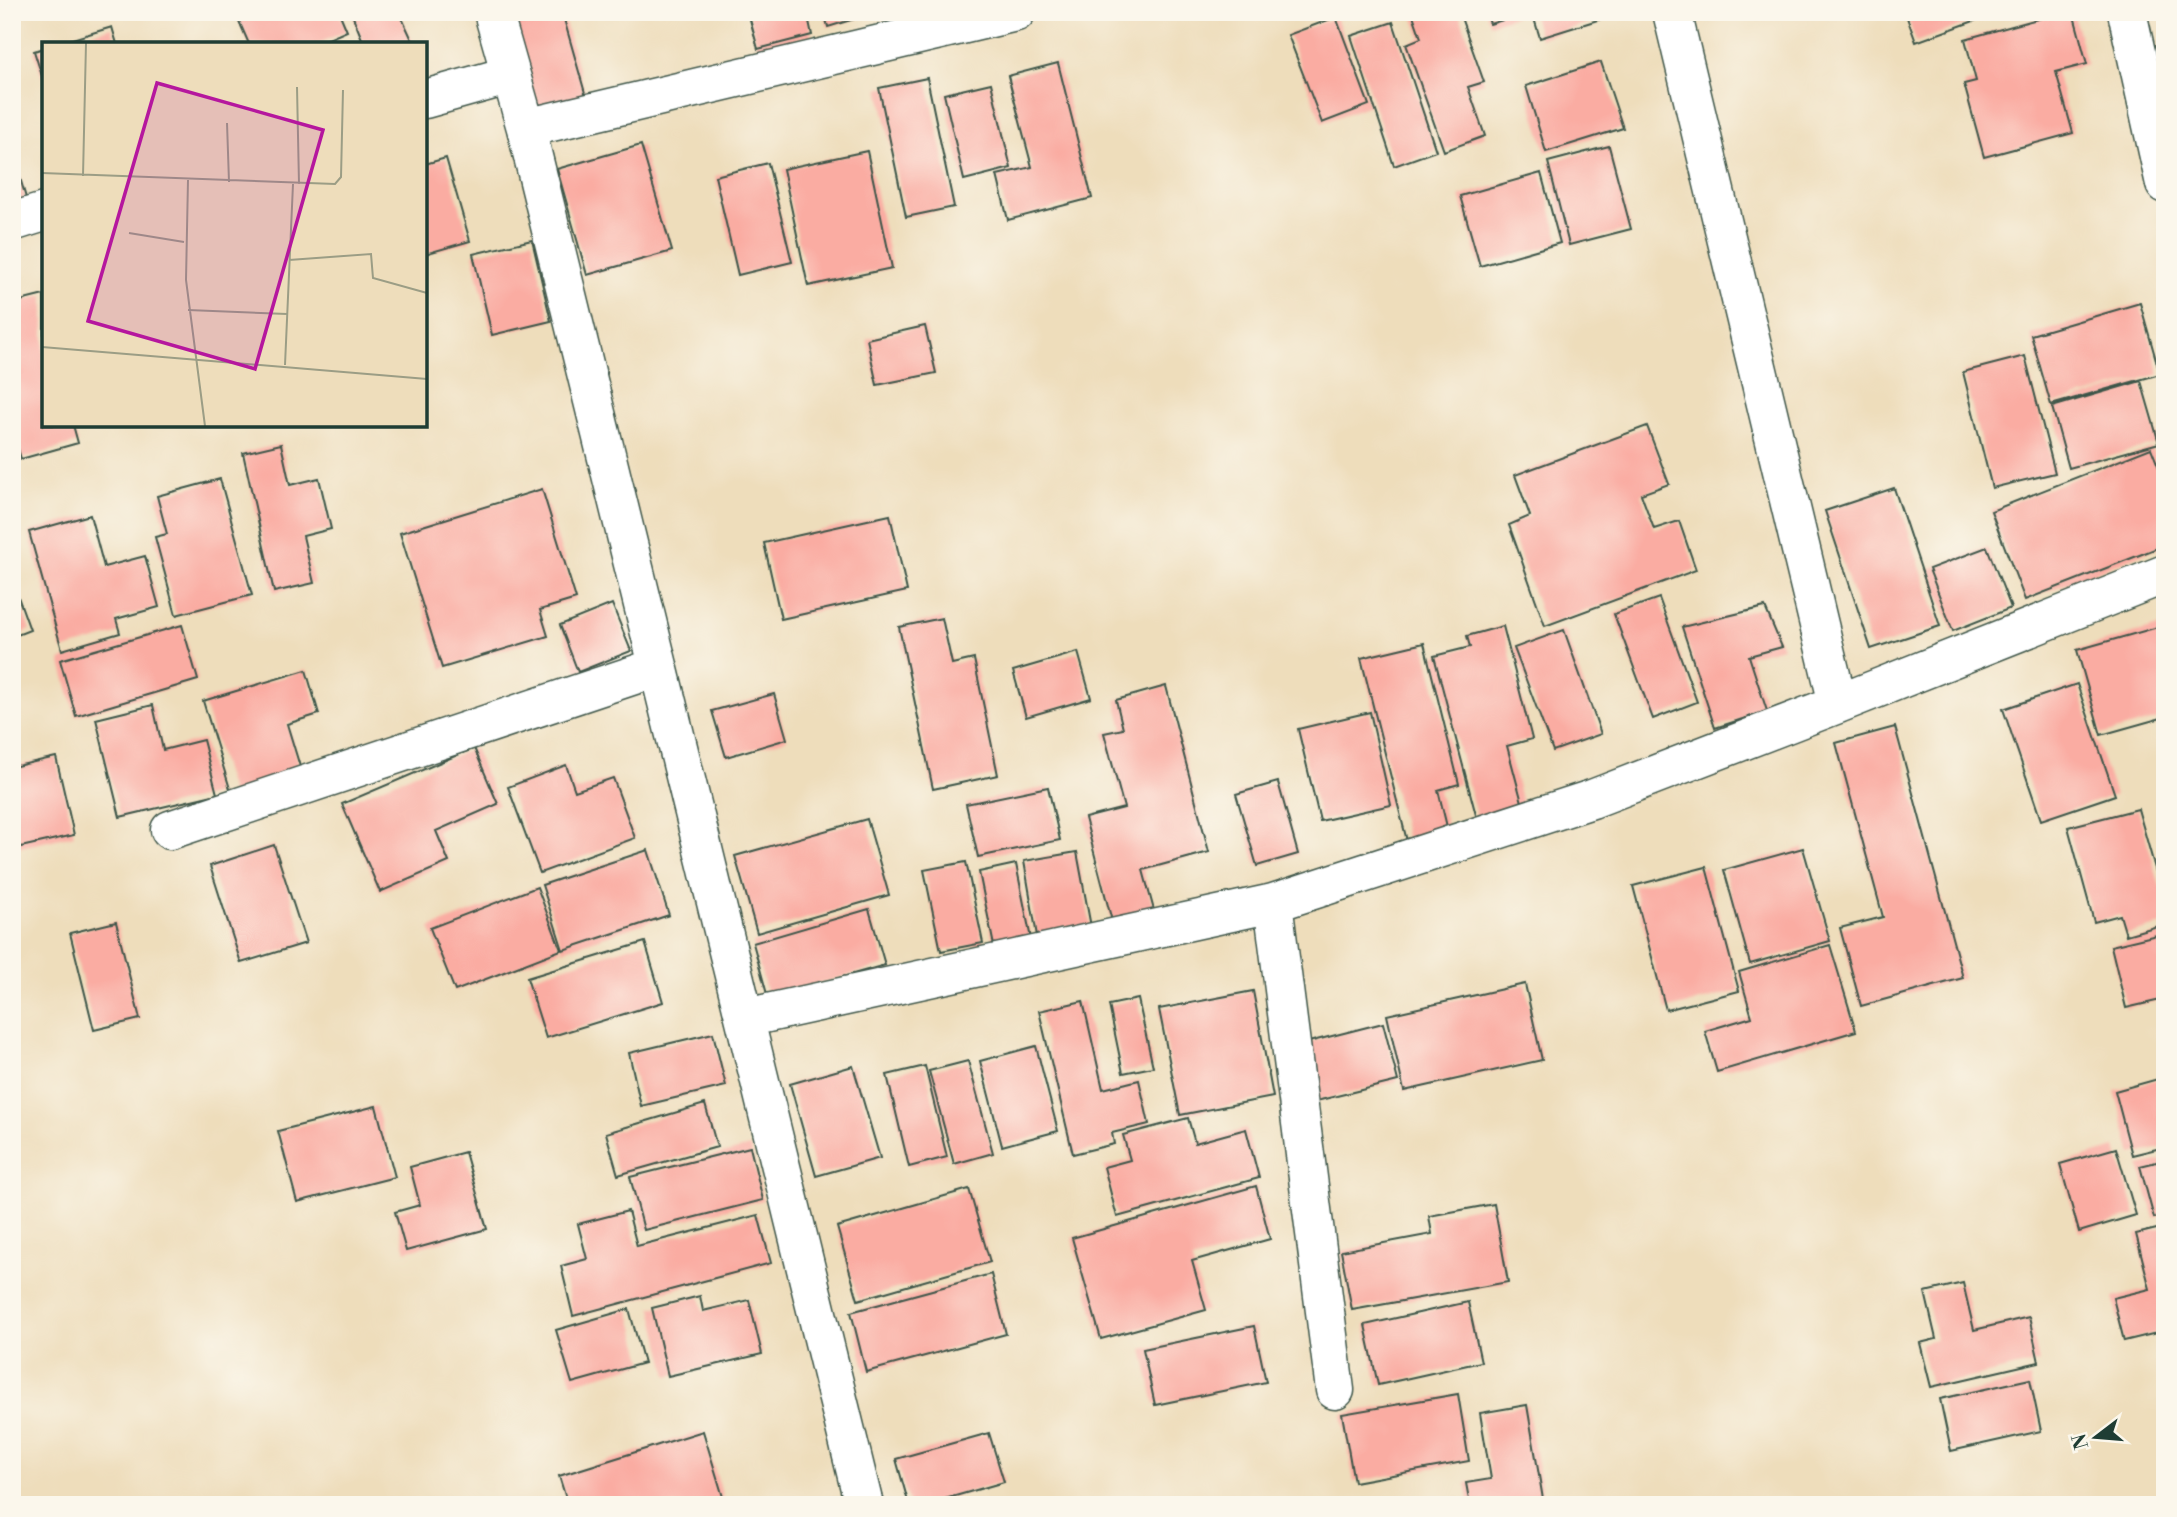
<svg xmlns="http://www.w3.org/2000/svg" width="2177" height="1517" font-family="'Libre Bodoni',serif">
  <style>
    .building { fill: #faaca2 }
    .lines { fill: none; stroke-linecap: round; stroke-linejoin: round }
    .minor-casing { stroke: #3e5548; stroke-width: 41 }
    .minor { stroke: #fff; stroke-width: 38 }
    .inset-road { fill: none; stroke: #9b9d85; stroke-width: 2 }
    .view { fill: #b5179e; fill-opacity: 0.15; stroke: #b5179e; stroke-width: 3.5 }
    .inset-edge { fill: none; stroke: #1f3d34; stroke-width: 3.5 }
  </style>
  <rect width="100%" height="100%" fill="#fbf7ec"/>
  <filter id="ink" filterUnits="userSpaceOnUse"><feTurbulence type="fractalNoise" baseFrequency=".0143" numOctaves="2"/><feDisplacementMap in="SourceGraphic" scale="14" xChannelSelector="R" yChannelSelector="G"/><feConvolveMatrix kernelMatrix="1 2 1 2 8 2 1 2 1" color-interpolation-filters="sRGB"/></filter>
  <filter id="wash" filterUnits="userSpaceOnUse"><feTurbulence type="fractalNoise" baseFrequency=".00686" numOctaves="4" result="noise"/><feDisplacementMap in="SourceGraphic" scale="28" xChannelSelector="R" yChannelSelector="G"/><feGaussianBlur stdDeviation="1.57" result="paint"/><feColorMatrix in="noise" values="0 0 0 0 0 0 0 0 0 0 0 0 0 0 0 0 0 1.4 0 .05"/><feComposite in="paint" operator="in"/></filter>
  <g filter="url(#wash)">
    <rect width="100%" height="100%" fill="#edb"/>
    <g id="blocks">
      <!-- building -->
      <path class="building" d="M 235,12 L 339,12 L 347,31 L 317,44 L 249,44 Z
        M 351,12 L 409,12 L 401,16 L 414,44 L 364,44 Z
        M 506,12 L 562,12 L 587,100 L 535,115 Z
        M 748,12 L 807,12 L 812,35 L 758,49 Z
        M 824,12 L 874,12 L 874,13 L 828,27 Z
        M 1412,12 L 1459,12 L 1484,82 L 1468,87 L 1485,136 L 1444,151 L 1406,44 L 1421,38 Z
        M 1486,12 L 1525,12 L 1525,13 L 1490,24 Z
        M 1532,12 L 1619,12 L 1620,13 L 1540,38 Z
        M 1905,12 L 1996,12 L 1996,13 L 1916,42 Z
        M 2063,12 L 2073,12 L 2087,64 L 2056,72 L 2073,133 L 1984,157 L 1964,84 L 1976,81 L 1965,39 Z
        M 1336,17 L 1369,105 L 1322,123 L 1288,35 Z
        M 1393,22 L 1436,151 L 1394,166 L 1351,36 Z
        M 112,27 L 117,44 L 59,44 L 59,43 Z
        M 44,48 L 44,79 L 43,79 L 34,51 Z
        M 1601,62 L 1623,128 L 1546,152 L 1526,86 Z
        M 1058,63 L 1092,198 L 1008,220 L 997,175 L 1032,167 L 1008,76 Z
        M 927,78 L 954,207 L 906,217 L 879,88 Z
        M 991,83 L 1011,168 L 964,180 L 944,94 Z
        M 641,145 L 672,251 L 587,275 L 557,169 Z
        M 1609,146 L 1631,229 L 1569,245 L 1548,162 Z
        M 12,151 L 26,198 L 12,201 Z
        M 867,151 L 892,268 L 808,286 L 783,169 Z
        M 446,158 L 470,241 L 425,254 L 425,164 Z
        M 768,163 L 792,262 L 738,275 L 715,176 Z
        M 1541,173 L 1560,243 L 1480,266 L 1460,196 Z
        M 532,240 L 551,321 L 492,335 L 473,254 Z
        M 44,295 L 44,425 L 73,425 L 78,443 L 21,459 L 12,428 L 12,303 Z
        M 2140,303 L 2160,374 L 2051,405 L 2031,335 Z
        M 925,326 L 936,373 L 877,385 L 867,339 Z
        M 2025,356 L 2055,473 L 1992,488 L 1963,372 Z
        M 2141,381 L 2159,443 L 2069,468 L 2052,407 Z
        M 1647,426 L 1669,484 L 1641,494 L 1654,529 L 1679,521 L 1696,570 L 1545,626 L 1509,525 L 1530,516 L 1515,475 Z
        M 281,444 L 290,485 L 319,478 L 331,529 L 303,536 L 314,583 L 274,592 L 243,453 Z
        M 2151,448 L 2165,483 L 2165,545 L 2025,600 L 1991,511 Z
        M 220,479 L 252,595 L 176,615 L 155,537 L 167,534 L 157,496 Z
        M 1894,488 L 1940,626 L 1871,649 L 1825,511 Z
        M 542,489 L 576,599 L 540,610 L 548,636 L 442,668 L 400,533 Z
        M 90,515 L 104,567 L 145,556 L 159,607 L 116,619 L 120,633 L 62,650 L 29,532 Z
        M 890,515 L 907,591 L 781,619 L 764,543 Z
        M 1987,547 L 2011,608 L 1953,631 L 1929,569 Z
        M 12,580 L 30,630 L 12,637 Z
        M 1659,598 L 1697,702 L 1653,719 L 1614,614 Z
        M 612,604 L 631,651 L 578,672 L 560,625 Z
        M 1765,607 L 1782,647 L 1749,656 L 1767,711 L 1715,728 L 1682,627 Z
        M 942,618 L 952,664 L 974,659 L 998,775 L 933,789 L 899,627 Z
        M 182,625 L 198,680 L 76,716 L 60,660 Z
        M 2165,625 L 2165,717 L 2101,735 L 2077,650 Z
        M 1503,626 L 1532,739 L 1507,746 L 1523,806 L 1477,819 L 1434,656 L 1470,647 L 1467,636 Z
        M 1564,630 L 1601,734 L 1553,751 L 1514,648 Z
        M 1424,643 L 1459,784 L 1438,790 L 1450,839 L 1409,849 L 1361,658 Z
        M 1078,652 L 1091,698 L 1026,717 L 1013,671 Z
        M 306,670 L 319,714 L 287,724 L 305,783 L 235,805 L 203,701 Z
        M 2077,684 L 2115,795 L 2041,820 L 2003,709 Z
        M 1166,686 L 1209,852 L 1143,870 L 1155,914 L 1113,925 L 1085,818 L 1124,808 L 1104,733 L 1123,729 L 1116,700 Z
        M 774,694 L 787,739 L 726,757 L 712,711 Z
        M 153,705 L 163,750 L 203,740 L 217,794 L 120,817 L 96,719 Z
        M 1370,712 L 1391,805 L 1320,821 L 1298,729 Z
        M 1895,727 L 1963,978 L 1861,1006 L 1840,928 L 1883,917 L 1836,743 Z
        M 474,748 L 498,804 L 436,831 L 449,862 L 380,892 L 342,804 Z
        M 56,757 L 74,835 L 12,849 L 12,767 Z
        M 566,765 L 575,791 L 613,778 L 635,838 L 540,873 L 508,787 Z
        M 1278,782 L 1298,854 L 1257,866 L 1236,794 Z
        M 1048,787 L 1060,840 L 978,857 L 966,804 Z
        M 2138,809 L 2160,886 L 2165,885 L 2165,924 L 2126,935 L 2120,915 L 2094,922 L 2068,827 Z
        M 867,819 L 889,895 L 757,933 L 735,856 Z
        M 274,845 L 306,943 L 241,963 L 210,866 Z
        M 1803,848 L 1830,941 L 1750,964 L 1724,870 Z
        M 648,850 L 669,915 L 563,950 L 542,885 Z
        M 1077,852 L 1091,927 L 1037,936 L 1024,861 Z
        M 966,862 L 983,943 L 941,951 L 924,870 Z
        M 1016,864 L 1031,939 L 994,946 L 979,872 Z
        M 1706,867 L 1739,991 L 1666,1010 L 1633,886 Z
        M 537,887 L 561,950 L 455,991 L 430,928 Z
        M 869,909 L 885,965 L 768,998 L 753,943 Z
        M 116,922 L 140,1019 L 94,1030 L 70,933 Z
        M 2165,933 L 2165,999 L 2126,1008 L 2111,946 Z
        M 645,942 L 663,1002 L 546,1038 L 527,978 Z
        M 1830,945 L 1856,1031 L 1717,1072 L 1705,1031 L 1752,1017 L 1739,972 Z
        M 1525,984 L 1542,1060 L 1404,1091 L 1387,1015 Z
        M 1253,991 L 1273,1097 L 1180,1115 L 1159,1009 Z
        M 1138,999 L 1153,1067 L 1123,1073 L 1109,1005 Z
        M 1083,1001 L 1103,1089 L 1139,1080 L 1149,1124 L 1112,1133 L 1114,1144 L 1073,1154 L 1039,1011 Z
        M 1383,1023 L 1398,1081 L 1308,1103 L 1293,1046 Z
        M 713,1033 L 726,1086 L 641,1106 L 629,1053 Z
        M 1036,1046 L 1058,1131 L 1002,1146 L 980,1061 Z
        M 968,1061 L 993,1153 L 954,1164 L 929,1071 Z
        M 853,1066 L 880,1158 L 816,1176 L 790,1084 Z
        M 925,1066 L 947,1157 L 909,1167 L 887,1075 Z
        M 2165,1077 L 2165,1147 L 2132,1155 L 2115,1091 Z
        M 705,1104 L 717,1147 L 618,1175 L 606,1133 Z
        M 376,1106 L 395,1177 L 297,1202 L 278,1131 Z
        M 1188,1118 L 1195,1143 L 1246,1129 L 1259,1178 L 1117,1217 L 1104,1167 L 1130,1160 L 1123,1135 Z
        M 750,1147 L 763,1200 L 644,1230 L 630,1177 Z
        M 2116,1148 L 2136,1215 L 2079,1232 L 2060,1164 Z
        M 465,1152 L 487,1229 L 406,1251 L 395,1212 L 420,1205 L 410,1167 Z
        M 2165,1160 L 2165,1215 L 2154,1218 L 2140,1166 Z
        M 1256,1186 L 1270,1239 L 1192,1261 L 1206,1310 L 1101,1339 L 1072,1238 Z
        M 969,1189 L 990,1262 L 858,1300 L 837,1227 Z
        M 1494,1204 L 1508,1282 L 1352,1310 L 1341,1251 L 1432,1234 L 1429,1216 Z
        M 628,1211 L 637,1246 L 758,1215 L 771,1263 L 573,1316 L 561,1266 L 587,1259 L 578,1224 Z
        M 2165,1227 L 2165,1331 L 2124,1341 L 2113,1298 L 2150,1289 L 2136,1234 Z
        M 991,1274 L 1006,1334 L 866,1372 L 851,1312 Z
        M 1963,1283 L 1974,1330 L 2029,1317 L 2039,1362 L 1931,1387 L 1920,1343 L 1936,1339 L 1925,1292 Z
        M 700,1296 L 703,1311 L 749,1300 L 762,1354 L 668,1376 L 652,1308 Z
        M 1468,1302 L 1481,1362 L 1378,1385 L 1365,1325 Z
        M 629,1309 L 644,1363 L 572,1383 L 556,1330 Z
        M 1254,1326 L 1266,1382 L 1155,1405 L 1143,1349 Z
        M 2030,1379 L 2041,1431 L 1951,1451 L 1940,1399 Z
        M 1458,1394 L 1469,1461 L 1354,1482 L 1342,1414 Z
        M 1527,1405 L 1544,1505 L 1470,1505 L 1466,1483 L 1491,1479 L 1480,1413 Z
        M 703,1431 L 723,1497 L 697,1505 L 568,1505 L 559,1476 Z
        M 989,1433 L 1004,1482 L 924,1505 L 909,1505 L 896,1459 Z"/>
    </g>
  </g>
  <g filter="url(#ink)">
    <use href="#blocks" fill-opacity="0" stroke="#3e5548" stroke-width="2"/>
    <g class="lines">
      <defs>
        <path id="minor" d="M 493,12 L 526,128 L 864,1505
          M 1672,12 L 1838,704
          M 2127,12 L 2165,184
          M 425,99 L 511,75
          M 526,128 L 1016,12
          M 12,222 L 44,212
          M 170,830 L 658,667
          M 1273,903 L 1335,1390
          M 745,1018 L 1273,903 L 1592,799 L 1838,704 L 2165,574"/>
      </defs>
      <!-- minor casing -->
      <use href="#minor" class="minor-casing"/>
      <!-- minor -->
      <use href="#minor" class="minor"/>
    </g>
  </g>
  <!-- overview -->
  <g transform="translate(42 42)">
    <rect width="385" height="385" fill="#edb"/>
    <path class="inset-road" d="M 255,45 L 257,142M 185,81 L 187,140M 0,131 L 293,142 L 299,135 L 301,48M 41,134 L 44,1M 146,138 L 144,238 L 163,384M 87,191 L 142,200M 247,218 L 329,212 L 331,236 L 385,251M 146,268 L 245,272M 0,305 L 385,337M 243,323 L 251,142"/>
    <path class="view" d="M 115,41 L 281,88 L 213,327 L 46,279 Z"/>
    <rect width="385" height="385" class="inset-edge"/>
  </g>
  <!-- margin -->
  <rect width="2177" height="1517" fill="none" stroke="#fbf7ec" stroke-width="42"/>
  <!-- north arrow -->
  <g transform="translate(2096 1437) rotate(254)" stroke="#fbf7ec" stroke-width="5" paint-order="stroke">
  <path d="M0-5L12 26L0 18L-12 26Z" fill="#1f3d34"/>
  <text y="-10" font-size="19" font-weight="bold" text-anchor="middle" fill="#1f3d34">N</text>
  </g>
</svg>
